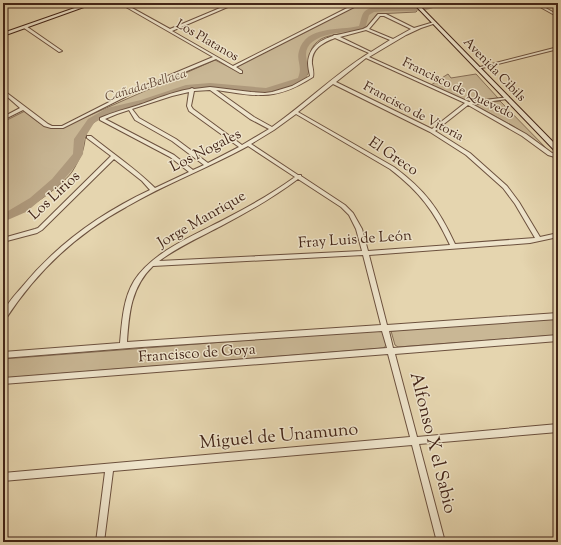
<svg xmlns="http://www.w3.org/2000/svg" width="561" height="545" font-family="'Sorts Mill Goudy',serif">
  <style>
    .green { fill: #c9b795; stroke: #866e56 }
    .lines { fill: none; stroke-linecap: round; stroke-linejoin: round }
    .river { fill: #ae997c; fill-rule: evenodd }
    .street-casing { stroke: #6c513e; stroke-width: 2 }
    .secondary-casing { stroke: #432518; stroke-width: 2 }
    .street { fill: #eee4cb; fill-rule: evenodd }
    .secondary { fill: #eee4cb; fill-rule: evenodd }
    .labels { text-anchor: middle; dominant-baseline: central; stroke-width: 3; stroke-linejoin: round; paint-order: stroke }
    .far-street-label { font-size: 13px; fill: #432518; stroke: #eee4cb }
    .far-water-label { font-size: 13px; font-style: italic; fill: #634836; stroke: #eee4cb }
    .street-label { font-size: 15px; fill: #432518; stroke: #eee4cb }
    .near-street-label { font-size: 18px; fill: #432518; stroke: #eee4cb }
  </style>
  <rect width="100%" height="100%" fill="#e5d5af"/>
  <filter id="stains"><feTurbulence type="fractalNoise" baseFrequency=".005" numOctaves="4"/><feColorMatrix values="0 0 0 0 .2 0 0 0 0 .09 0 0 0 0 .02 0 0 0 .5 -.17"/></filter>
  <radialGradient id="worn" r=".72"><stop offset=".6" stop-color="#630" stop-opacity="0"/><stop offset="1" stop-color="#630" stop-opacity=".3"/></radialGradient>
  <!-- green -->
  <path class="green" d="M 362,3 L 408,3 L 417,11 L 416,12 L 377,14 C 374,18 370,25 365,28 C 354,35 334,32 321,39 C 298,54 321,72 297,84 C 262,101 232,84 196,86 C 176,87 157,99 138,105 C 131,107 122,107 115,110 C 106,114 93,121 88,129 C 85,135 85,144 83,150 C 80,157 76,166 72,172 C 59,189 23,213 3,220 L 3,122 L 25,111 C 38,123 43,127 61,128 L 215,60 L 233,69 L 280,43 Z
    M 448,74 L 451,78 L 476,74 L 498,98 L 468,102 L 431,85 Z
    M 500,101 L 549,151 L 513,126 L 475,105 Z
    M 558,317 L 558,335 L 398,347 L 395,345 L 391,331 Z
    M 379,330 L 383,332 L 386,345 L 384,348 L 3,378 L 3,359 Z"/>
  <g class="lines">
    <!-- river -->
    <path class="river" d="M 434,3 L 443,3 C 427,16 394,9 374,12 L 369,15 L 365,29 C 349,33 306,31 306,55 C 307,66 311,70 304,82 L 267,94 L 210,87 L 187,89 L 147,104 L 113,112 L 94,123 L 84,139 L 83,154 L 77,164 L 60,184 L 26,212 L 3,222 L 3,214 L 30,198 L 52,179 L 73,154 L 74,139 L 88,119 L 107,108 L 141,100 L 186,85 L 210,83 L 266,88 L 298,78 C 303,66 296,61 299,51 C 306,25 339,31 359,26 C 361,21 361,15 365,11 C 375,2 417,9 434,3 Z"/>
    <defs>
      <path id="street" d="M 119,3 L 123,3 L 170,29 L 232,3 L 237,3 L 172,31 L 233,66 L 357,3 L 362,3 L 236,67 L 242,71 L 242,73 L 240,73 L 216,59 L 129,95 L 63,128 L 51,128 L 44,126 L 23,110 L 3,120 L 3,117 L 20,108 L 3,93 L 3,90 L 48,124 L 52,126 L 62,126 L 127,93 L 213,57 Z
        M 533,3 L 537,3 L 558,15 L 558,17 Z
        M 378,14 L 386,14 L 414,28 L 434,22 L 436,23 L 421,28 L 406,35 L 369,57 L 469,102 L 509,97 L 509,98 L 507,99 L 472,104 L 526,134 L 552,153 L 558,154 L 558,158 L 548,155 L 522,136 L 468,105 L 435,131 L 470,153 L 507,186 L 519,202 L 540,237 L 558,233 L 558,237 L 530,243 L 369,255 L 387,325 L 558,313 L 558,319 L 389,331 L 393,348 L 558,335 L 558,341 L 395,354 L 417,437 L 558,424 L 558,432 L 419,444 L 445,542 L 437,542 L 412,445 L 113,471 L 104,542 L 96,542 L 105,472 L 3,481 L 3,473 L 410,437 L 388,354 L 3,384 L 3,378 L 387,348 L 382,331 L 142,347 L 3,358 L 3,352 L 120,343 C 122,322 123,299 134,281 C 153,251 197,234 227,218 C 250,206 273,193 295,177 L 248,146 C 208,168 165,184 126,207 C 76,234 36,272 5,320 L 3,321 C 3,318 3,314 4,312 C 7,303 16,294 22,287 C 57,244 101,213 150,190 L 142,181 L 114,159 L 42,230 L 37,233 L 3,242 L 3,238 L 35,229 L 38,228 L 111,156 L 87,138 L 87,136 L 91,136 C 112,153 135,168 155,188 L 189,172 L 170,157 L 100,120 L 100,118 C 113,112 126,109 139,105 C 156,99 172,92 190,89 L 192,88 L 194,89 L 210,87 L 251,92 L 265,93 L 272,92 L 292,86 L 310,76 C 309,71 308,67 308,63 C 309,47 320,40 333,36 L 334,35 L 337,35 L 363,29 L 367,27 ZM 380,16 L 384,16 L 411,29 L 393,39 L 369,29 ZM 366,30 L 390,40 L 371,52 L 340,37 ZM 335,38 L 369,53 C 335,74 305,104 272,127 L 254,117 L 216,90 C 232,92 248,96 263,95 C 282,95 299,86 313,77 C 314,73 313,69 312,64 C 311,49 322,43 335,38 ZM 366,58 L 465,103 L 432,129 L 336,82 ZM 333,84 L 430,132 L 466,155 L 503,188 L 515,204 L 535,238 L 455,244 C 439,209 425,190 394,167 L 298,112 ZM 210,90 L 250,119 L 269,129 L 242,145 L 193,109 L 191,106 L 194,91 ZM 189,92 L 187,106 L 189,111 L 239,147 L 208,163 L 176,139 L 139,118 L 132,109 L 172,96 ZM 129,110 L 135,120 L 172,141 L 204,165 L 193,170 L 174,155 L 105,119 L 117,114 ZM 296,114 L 390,169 C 420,192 434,211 450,245 L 368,251 L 362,229 L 353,213 L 345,205 L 301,176 L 301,175 L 298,175 L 251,144 L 274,130 ZM 298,179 L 341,207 L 349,215 L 356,229 L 362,251 L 159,261 C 178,247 200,237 221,226 C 248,212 274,197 298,179 ZM 363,255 L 381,325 L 127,342 C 129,313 131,287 153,266 Z
        M 24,26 L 26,26 L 62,51 L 59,52 L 24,28 Z
        M 558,47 L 558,49 L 478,69 L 476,68 Z"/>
      <path id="secondary" d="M 89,3 L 95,3 L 3,36 L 3,33 Z
        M 413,3 L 417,3 L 558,147 L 558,153 L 556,152 Z"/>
    </defs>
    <!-- street casing -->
    <use href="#street" class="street-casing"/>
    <!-- secondary casing -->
    <use href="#secondary" class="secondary-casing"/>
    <!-- street -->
    <use href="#street" class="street"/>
    <!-- secondary -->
    <use href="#secondary" class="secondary"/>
  </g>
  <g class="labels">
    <!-- far-street labels -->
    <g class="far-street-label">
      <text transform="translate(207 41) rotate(30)">Los Platanos</text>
      <text transform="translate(494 70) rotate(46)">Avenida Cibils</text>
      <text transform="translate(458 89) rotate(26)">Francisco de Quevedo</text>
      <text transform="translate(413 112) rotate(28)">Francisco de Vitoria</text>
    </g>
    <!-- far-water labels -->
    <g class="far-water-label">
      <text transform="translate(146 86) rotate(-17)">Cañada Bellaca</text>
    </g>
    <!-- street labels -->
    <g class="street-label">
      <text transform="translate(206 151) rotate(-27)">Los Nogales</text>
      <text transform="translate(393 157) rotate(34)">El Greco</text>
      <text transform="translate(55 196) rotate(-43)">Los Lirios</text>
      <text transform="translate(202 220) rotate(-30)">Jorge Manrique</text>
      <text transform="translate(355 240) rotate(-4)">Fray Luis de León</text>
      <text transform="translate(197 354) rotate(-4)">Francisco de Goya</text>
    </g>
    <!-- near-street labels -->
    <g class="near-street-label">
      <text transform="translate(279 437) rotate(-5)">Miguel de Unamuno</text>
      <text transform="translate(432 443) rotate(76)">Alfonso X el Sabio</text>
    </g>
  </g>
  <!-- margin -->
  <rect width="561" height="545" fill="none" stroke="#e5d5af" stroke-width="16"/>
  <rect x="4" y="4" width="553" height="537" fill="none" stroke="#432518" stroke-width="2"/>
  <rect x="8" y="8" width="545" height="529" fill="none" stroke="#432518"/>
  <rect width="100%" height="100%" filter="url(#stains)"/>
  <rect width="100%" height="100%" fill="url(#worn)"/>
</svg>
